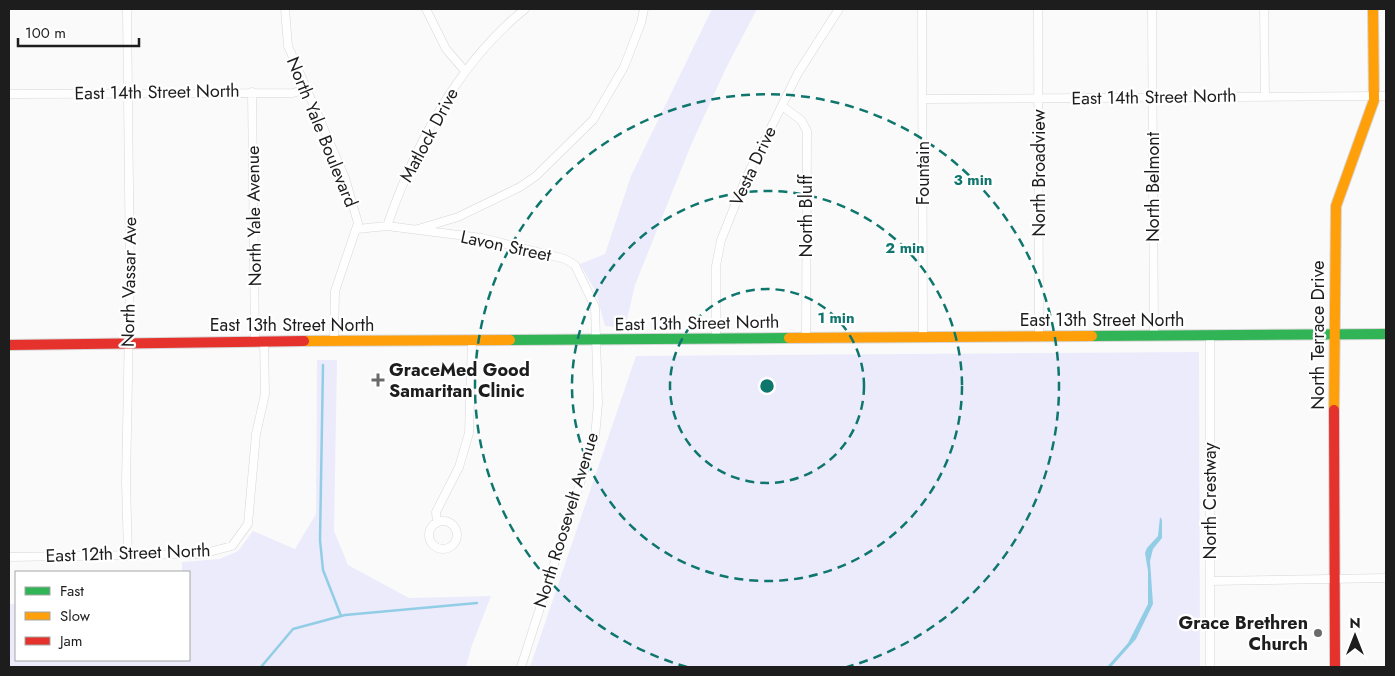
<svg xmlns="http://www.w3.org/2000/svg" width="1395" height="676" font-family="Jost,sans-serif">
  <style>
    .green { fill: #ebebfc }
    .water { fill: #92cde6 }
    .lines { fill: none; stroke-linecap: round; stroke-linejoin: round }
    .stream { stroke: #92cde6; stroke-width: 2.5 }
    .street-casing { stroke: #d7d7d7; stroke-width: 9 }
    .fast-casing { stroke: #d7d7d7; stroke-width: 12 }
    .slow-casing { stroke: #d7d7d7; stroke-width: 12 }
    .jam-casing { stroke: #d7d7d7; stroke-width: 12 }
    .street { stroke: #fefefe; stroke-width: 8 }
    .fast { stroke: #30b455; stroke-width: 10 }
    .slow { stroke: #ff9f0a; stroke-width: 10 }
    .jam { stroke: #e5322d; stroke-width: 10 }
    .ring { fill: none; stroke: #0f766e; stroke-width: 2.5; stroke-dasharray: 9 6 }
    .poi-dot { fill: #6a6a6a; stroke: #fff; stroke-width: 2 }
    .labels { text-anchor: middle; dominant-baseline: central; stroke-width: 4.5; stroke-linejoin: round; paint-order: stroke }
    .street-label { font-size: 18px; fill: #1d1d1d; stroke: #fff }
    .poi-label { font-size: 18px; font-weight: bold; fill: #1d1d1d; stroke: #fff; text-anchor: start }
    .centre { fill: #0f766e; stroke: #fff; stroke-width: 2.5 }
    .ring-label { font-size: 15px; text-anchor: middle; font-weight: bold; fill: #0f766e; stroke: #fff; stroke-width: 4.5; stroke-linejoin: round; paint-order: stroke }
  </style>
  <rect width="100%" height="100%" fill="#fafafa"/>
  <!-- green -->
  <path class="green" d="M 712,9 L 757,9 L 726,68 L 691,145 L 635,285 L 625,328 L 605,326 L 596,292 L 580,264 L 605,254 L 631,176 Z
    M 1199,352 L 1200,667 L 530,667 L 636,356 Z
    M 317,360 L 337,360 L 334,531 L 348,565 L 409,598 L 491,596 L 472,645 L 466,667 L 9,667 L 9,604 L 16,604 L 16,660 L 189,660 L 189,572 L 182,572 L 182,562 L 220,559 L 238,551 L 253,531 L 295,549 L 316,514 Z"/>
  <!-- water -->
  <path class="water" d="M 1160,517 L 1162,520 L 1162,538 L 1153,549 L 1150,561 L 1153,604 L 1136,639 L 1111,667 L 1107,667 L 1128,643 L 1148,604 L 1148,571 L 1145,553 L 1147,548 L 1158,536 Z"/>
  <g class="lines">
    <!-- stream -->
    <path class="stream" d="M 323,365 L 320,540 L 323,570 L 341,616
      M 261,667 L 293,629 L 345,615 L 477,603"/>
    <defs>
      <path id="street" d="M 127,9 L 130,275 L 126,481 L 128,556
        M 285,9 L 288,46 L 345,178 L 358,223 L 335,291 L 334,341
        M 426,9 L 446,49 L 465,71
        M 922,9 L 923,338
        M 1038,9 L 1039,337
        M 1152,9 L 1154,336
        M 1264,9 L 1265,96
        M 252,92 L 255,341
        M 9,94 L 293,93 L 306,89
        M 922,99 L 1386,96
        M 782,106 L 801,120 L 807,131 L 806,338
        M 387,226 C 415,145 457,64 525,9
        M 357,229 L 387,226 L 482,238 L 565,259 L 575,265 L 595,307 L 598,403 L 595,437 L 521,667
        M 418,229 L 458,217 L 520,187 L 536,176 L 593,120 L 624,67 L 641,23 L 644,9
        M 1210,336 L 1210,667
        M 716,339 L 716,266 L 721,240 L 746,178 L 798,73 L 839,9
        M429 535a14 14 0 1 1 28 0a14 14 0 1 1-28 0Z
        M 437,523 L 436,512 L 459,467 L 469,433 L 472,341
        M 9,557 L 201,554 L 232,546 L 248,524 L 256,434 L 265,394 L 264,341
        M 1210,581 L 1386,578"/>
      <path id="fast" d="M 1092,336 L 1386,334
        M 510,340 L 789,338"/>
      <path id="slow" d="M 789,338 L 1092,336
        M 304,341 L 510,340
        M 1334,410 L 1336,206 L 1374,100 L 1373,9"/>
      <path id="jam" d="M 9,345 L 304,341
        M 1334,410 L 1335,667"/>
    </defs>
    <!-- street casing -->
    <use href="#street" class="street-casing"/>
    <!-- fast casing -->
    <use href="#fast" class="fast-casing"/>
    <!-- slow casing -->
    <use href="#slow" class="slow-casing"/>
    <!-- jam casing -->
    <use href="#jam" class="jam-casing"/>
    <!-- street -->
    <use href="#street" class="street"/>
    <!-- fast -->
    <use href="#fast" class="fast"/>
    <!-- slow -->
    <use href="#slow" class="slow"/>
    <!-- jam -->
    <use href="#jam" class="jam"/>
  </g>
  <!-- distance rings -->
  <g class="ring">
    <circle cx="767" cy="386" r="97"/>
    <circle cx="767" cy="386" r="195"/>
    <path d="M687 667A292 292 0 1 1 847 667"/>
  </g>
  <!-- markers -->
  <g class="poi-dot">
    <path d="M375.5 372.5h5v5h5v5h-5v5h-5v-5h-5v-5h5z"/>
    <circle cx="1318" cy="633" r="5"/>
  </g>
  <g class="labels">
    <!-- street labels -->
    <g class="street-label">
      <text transform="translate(157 92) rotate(-1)">East 14th Street North</text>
      <text transform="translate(1154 97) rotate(-1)">East 14th Street North</text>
      <text transform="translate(322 132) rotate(68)">North Yale Boulevard</text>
      <text transform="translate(429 135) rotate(-62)">Matlock Drive</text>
      <text transform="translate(753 166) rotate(-65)">Vesta Drive</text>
      <text transform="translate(923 173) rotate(-90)">Fountain</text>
      <text transform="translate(1039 173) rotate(-90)">North Broadview</text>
      <text transform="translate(1153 187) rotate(-90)">North Belmont</text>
      <text transform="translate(254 216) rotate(-91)">North Yale Avenue</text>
      <text transform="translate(806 216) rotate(-90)">North Bluff</text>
      <text transform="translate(506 246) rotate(12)">Lavon Street</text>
      <text transform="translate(129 282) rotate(-89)">North Vassar Ave</text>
      <text x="1102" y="320">East 13th Street North</text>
      <text transform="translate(697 323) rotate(-1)">East 13th Street North</text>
      <text x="292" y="325">East 13th Street North</text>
      <text transform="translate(1318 335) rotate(-90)">North Terrace Drive</text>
      <text transform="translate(1210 501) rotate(-90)">North Crestway</text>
      <text transform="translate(566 520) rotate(-73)">North Roosevelt Avenue</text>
      <text transform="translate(128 553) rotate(-2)">East 12th Street North</text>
    </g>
    <!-- poi labels -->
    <g class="poi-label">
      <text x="389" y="370">GraceMed Good<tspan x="389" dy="21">Samaritan Clinic</tspan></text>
      <text x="1308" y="623" text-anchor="end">Grace Brethren<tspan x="1308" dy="21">Church</tspan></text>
    </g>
  </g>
  <circle cx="767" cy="386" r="8" class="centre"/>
  <g class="ring-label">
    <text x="973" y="185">3 min</text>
    <text x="905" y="253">2 min</text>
    <text x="836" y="323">1 min</text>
  </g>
  <!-- border -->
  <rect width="1395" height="676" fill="none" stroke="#1d1d1d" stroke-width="20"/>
  <!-- legend -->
  <rect x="15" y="571" width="175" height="90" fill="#ffffff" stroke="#a5a5a5"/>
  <rect x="25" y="587" width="25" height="8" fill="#30b455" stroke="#a5a5a5"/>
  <text x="60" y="596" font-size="15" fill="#1d1d1d">Fast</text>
  <rect x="25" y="612" width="25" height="8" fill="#ff9f0a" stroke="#a5a5a5"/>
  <text x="60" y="621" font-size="15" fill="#1d1d1d">Slow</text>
  <rect x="25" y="637" width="25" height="8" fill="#e5322d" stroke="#a5a5a5"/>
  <text x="60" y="646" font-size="15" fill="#1d1d1d">Jam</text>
  <!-- north arrow -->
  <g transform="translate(1355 636)" stroke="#ffffff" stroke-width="4" paint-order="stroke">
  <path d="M0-4L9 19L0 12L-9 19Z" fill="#1d1d1d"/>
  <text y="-8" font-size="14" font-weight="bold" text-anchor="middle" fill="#1d1d1d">N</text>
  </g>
  <!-- scale -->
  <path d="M18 38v8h121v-8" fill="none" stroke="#1d1d1d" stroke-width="2.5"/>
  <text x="25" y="38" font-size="15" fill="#1d1d1d" stroke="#ffffff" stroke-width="4" paint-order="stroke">100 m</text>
</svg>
